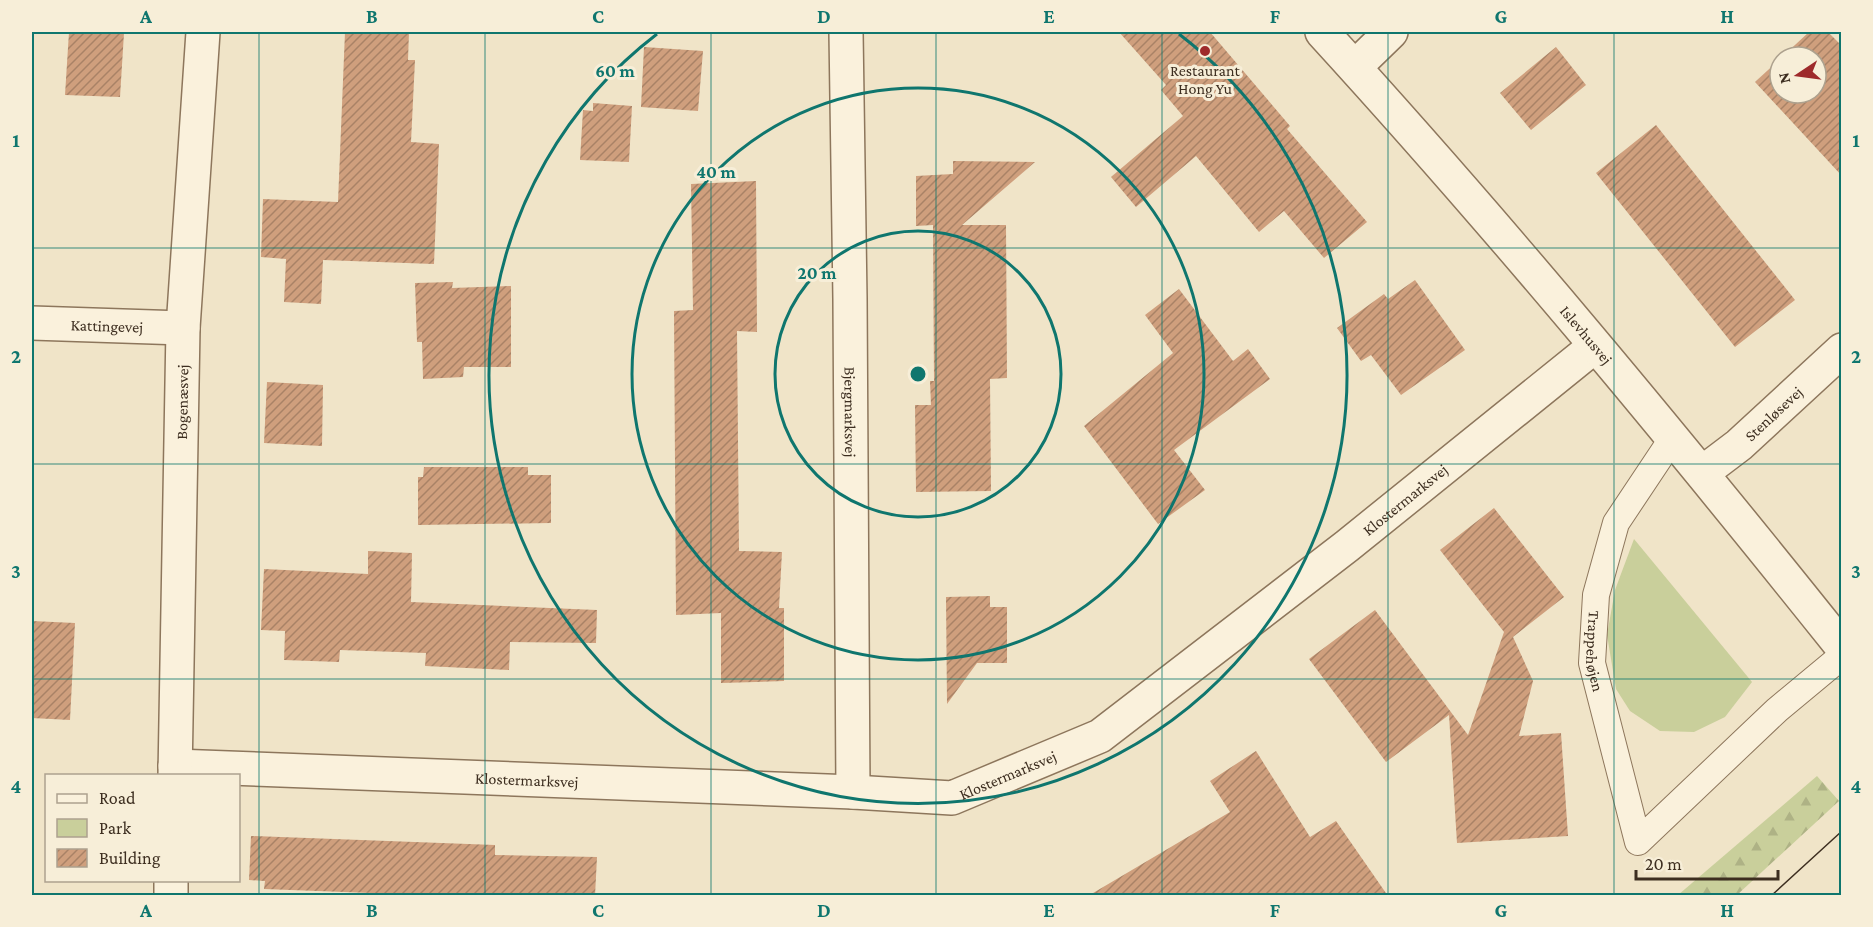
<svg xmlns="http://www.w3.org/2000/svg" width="1873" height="927" font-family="'Crimson Pro',serif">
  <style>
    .green { fill: #c9cf9b }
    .forest { fill: url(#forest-firs) }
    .building { fill: url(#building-hatch) }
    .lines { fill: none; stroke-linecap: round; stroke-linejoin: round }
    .service-casing { stroke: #8d765c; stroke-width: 28 }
    .minor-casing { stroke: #8d765c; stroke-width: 36 }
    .tertiary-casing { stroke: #8d765c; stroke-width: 36 }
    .service { stroke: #faf1dc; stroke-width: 26 }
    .minor { stroke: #faf1dc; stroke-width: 33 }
    .tertiary { stroke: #faf1dc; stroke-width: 33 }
    .tram { stroke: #3d2e20; stroke-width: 1.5 }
    .grid { fill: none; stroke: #0f766e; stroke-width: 1.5; stroke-opacity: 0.55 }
    .ring { fill: none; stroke: #0f766e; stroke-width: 3 }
    .poi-dot { fill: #9e2a2b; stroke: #f7eed8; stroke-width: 2 }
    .labels { text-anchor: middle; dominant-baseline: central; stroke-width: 6; stroke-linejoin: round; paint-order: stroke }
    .poi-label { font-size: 16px; fill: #3d2e20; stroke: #f7eed8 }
    .street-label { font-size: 16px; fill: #3d2e20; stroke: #f7eed8 }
    .centre { fill: #0f766e; stroke: #f7eed8; stroke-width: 3 }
    .ring-label { font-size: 18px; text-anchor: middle; font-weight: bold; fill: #0f766e; stroke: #f7eed8; stroke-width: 6; stroke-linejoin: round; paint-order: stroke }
    .neatline { fill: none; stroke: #0f766e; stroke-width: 2 }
    .grid-label { font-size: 20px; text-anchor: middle; font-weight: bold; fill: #0f766e }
  </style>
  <defs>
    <pattern id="forest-firs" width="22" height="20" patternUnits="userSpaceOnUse" patternTransform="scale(1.5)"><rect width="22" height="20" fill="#c9cf9b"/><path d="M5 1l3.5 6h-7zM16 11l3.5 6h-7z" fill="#aeb285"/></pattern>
    <pattern id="building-hatch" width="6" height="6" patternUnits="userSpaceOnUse" patternTransform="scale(1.5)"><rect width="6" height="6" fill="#cf9f7d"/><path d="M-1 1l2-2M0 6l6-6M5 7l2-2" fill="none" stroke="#a98266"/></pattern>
  </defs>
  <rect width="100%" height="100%" fill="#f0e4c8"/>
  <!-- green -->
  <path class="green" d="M 1634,539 L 1752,682 L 1725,717 L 1694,732 L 1660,731 L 1630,711 L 1616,689 L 1607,635 L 1615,590 Z"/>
  <!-- forest -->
  <path class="forest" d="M 1817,776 L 1839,801 L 1737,895 L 1678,895 Z"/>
  <!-- building -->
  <path class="building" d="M 69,32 L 124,33 L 120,97 L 65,95 Z
    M 345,32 L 409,32 L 408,60 L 415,60 L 411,142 L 439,144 L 434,264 L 323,260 L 321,304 L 284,302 L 286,259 L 261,257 L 263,199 L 338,202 Z
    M 1119,32 L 1210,32 L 1290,126 L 1287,129 L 1367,222 L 1324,258 L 1284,211 L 1259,232 L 1196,156 L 1136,207 L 1111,177 L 1183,116 L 1161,90 L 1166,85 Z
    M 1809,32 L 1828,32 L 1842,46 L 1842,176 L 1755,82 L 1780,59 L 1780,93 L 1816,93 L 1816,57 L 1782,57 Z
    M 644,47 L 703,51 L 698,111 L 641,107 Z
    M 1556,47 L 1586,85 L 1531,130 L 1500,93 Z
    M 593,103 L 632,106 L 629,162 L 580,160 L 583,110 L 593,111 Z
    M 1656,125 L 1795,300 L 1735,347 L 1596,173 Z
    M 953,161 L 1035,162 L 962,225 L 1006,225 L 1007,378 L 990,379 L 991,491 L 916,492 L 915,405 L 931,405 L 930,381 L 934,381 L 933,225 L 916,226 L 916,176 L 953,174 Z
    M 756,181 L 757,332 L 737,331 L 739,551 L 782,552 L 779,608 L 784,608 L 784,681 L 721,683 L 721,613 L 676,615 L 674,311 L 693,310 L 691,184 Z
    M 1415,280 L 1465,350 L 1401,395 L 1371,355 L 1361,361 L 1337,328 L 1384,294 L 1388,299 Z
    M 453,282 L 452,288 L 511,286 L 511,367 L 464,367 L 463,377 L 423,379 L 422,342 L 417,342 L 415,283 Z
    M 1179,289 L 1233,361 L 1248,349 L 1270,379 L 1174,450 L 1205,490 L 1158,524 L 1084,426 L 1173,353 L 1145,315 Z
    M 267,382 L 323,385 L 322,446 L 264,443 Z
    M 424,467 L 528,467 L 528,475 L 551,475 L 551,523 L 418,525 L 418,477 L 423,477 Z
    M 1494,508 L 1564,597 L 1513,637 L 1533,681 L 1519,736 L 1561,733 L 1568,836 L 1457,843 L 1449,715 L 1386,762 L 1309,659 L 1375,610 L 1468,735 L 1504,632 L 1440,550 Z
    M 368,551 L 412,553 L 411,602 L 597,610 L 596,643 L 510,642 L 509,670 L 425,666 L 426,653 L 340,650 L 339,662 L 284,660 L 285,631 L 261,630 L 264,569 L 368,574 Z
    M 990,596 L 990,607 L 1007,607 L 1007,663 L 977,663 L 947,704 L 946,597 Z
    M 32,621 L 75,623 L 70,720 L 32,718 Z
    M 1256,751 L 1310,837 L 1336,821 L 1388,896 L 1088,896 L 1230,812 L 1210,781 Z
    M 251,836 L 495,845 L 495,855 L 597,857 L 595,896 L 451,896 L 264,889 L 265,881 L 249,880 Z"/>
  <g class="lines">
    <defs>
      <g id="service">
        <path id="s1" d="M 1672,439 L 1616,523 L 1596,595 L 1592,663 L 1638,842 L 1777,710 L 1842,656"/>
      </g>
      <g id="minor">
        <path id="s2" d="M 846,32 L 850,299 L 853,792"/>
        <path d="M 1355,67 L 1391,32"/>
        <path id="s3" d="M 32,323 L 183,328"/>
        <path id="s4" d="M 1702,473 L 1739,445 L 1842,350"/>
        <path id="s5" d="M 175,766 L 853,792 L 952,798 L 1100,736 L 1347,546 L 1595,346"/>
        <path id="s6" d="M 175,776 L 183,328 L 203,32"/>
        <path d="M 171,896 L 171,880"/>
      </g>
      <g id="tertiary">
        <path id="s7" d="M 1322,32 C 1503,230 1674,437 1842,647"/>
      </g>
    </defs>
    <!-- service casing -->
    <use href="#service" class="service-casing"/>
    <!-- minor casing -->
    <use href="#minor" class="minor-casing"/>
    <!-- tertiary casing -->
    <use href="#tertiary" class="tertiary-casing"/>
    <!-- service -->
    <use href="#service" class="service"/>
    <!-- minor -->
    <use href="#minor" class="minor"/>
    <!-- tertiary -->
    <use href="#tertiary" class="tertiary"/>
    <!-- tram -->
    <path class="tram" d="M 1771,896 L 1842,831"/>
  </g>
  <!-- grid -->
  <path class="grid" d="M 259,32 L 259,896M 485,32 L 485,896M 711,32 L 711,896M 936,32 L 936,896M 1162,32 L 1162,896M 1388,32 L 1388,896M 1614,32 L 1614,896M 32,248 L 1842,248M 32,464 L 1842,464M 32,679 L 1842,679"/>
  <!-- distance rings -->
  <g class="ring">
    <circle cx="918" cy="374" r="143"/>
    <circle cx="918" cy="374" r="286"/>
    <path d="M1179 34A429 429 0 1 1 657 34"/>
  </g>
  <!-- markers -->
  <circle class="poi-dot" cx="1205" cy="51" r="6"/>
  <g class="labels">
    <!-- poi labels -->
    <g class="poi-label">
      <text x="1205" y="70">Restaurant<tspan x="1205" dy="18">Hong Yu</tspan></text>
    </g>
    <!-- street labels -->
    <g class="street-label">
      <text stroke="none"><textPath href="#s3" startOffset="75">Kattingevej</textPath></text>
      <text stroke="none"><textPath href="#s7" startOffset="402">Islevhusvej</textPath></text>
      <text stroke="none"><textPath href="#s6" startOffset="374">Bogenæsvej</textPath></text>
      <text stroke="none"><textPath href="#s2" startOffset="380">Bjergmarksvej</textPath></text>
      <text stroke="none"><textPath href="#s4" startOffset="93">Stenløsevej</textPath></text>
      <text stroke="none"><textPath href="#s5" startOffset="1324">Klostermarksvej</textPath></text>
      <text stroke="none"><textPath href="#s1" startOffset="232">Trappehøjen</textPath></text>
      <text stroke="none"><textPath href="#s5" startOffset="838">Klostermarksvej</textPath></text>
      <text stroke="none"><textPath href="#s5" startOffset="352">Klostermarksvej</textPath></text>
    </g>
  </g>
  <circle cx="918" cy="374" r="9" class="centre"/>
  <g class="ring-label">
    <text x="615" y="77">60 m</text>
    <text x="716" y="178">40 m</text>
    <text x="817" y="279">20 m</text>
  </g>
  <!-- border -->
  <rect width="1873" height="927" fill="none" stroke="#f7eed8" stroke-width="66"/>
  <!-- legend -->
  <rect x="45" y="774" width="195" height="108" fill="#f7eed8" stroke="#ada18e" stroke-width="1.5"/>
  <rect x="57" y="794" width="30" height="9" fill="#faf1dc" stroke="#ada18e" stroke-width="1.5"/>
  <text x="99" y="804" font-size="18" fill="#3d2e20">Road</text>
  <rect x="57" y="819" width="30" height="18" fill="#c9cf9b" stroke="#ada18e" stroke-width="1.5"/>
  <text x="99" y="834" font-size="18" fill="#3d2e20">Park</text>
  <rect x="57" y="849" width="30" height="18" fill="url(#building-hatch)" stroke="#ada18e" stroke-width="1.5"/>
  <text x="99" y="864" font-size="18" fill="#3d2e20">Building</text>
  <!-- north arrow -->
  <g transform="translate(1798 75) rotate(257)"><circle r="28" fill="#f7eed8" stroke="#ada18e" stroke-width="1.5"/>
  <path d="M0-4.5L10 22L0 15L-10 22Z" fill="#9e2a2b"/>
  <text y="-9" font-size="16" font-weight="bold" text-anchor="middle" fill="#3d2e20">N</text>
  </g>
  <!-- scale -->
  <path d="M1636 870v9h142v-9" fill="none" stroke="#3d2e20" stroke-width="3"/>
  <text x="1645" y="870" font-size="18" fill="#3d2e20" stroke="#f7eed8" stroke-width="4.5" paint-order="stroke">20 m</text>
  <rect x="33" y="33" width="1807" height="861" class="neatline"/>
  <g class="grid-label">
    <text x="146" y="23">A</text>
    <text x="372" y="23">B</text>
    <text x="598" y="23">C</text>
    <text x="824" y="23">D</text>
    <text x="1049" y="23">E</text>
    <text x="1275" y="23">F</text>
    <text x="1501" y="23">G</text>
    <text x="1727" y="23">H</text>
    <text x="16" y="147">1</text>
    <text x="1856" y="147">1</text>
    <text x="16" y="363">2</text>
    <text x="1856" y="363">2</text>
    <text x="16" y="578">3</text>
    <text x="1856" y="578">3</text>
    <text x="16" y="793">4</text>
    <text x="1856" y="793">4</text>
    <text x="146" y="917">A</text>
    <text x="372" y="917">B</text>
    <text x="598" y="917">C</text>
    <text x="824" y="917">D</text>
    <text x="1049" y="917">E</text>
    <text x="1275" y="917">F</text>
    <text x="1501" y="917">G</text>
    <text x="1727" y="917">H</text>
  </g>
</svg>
